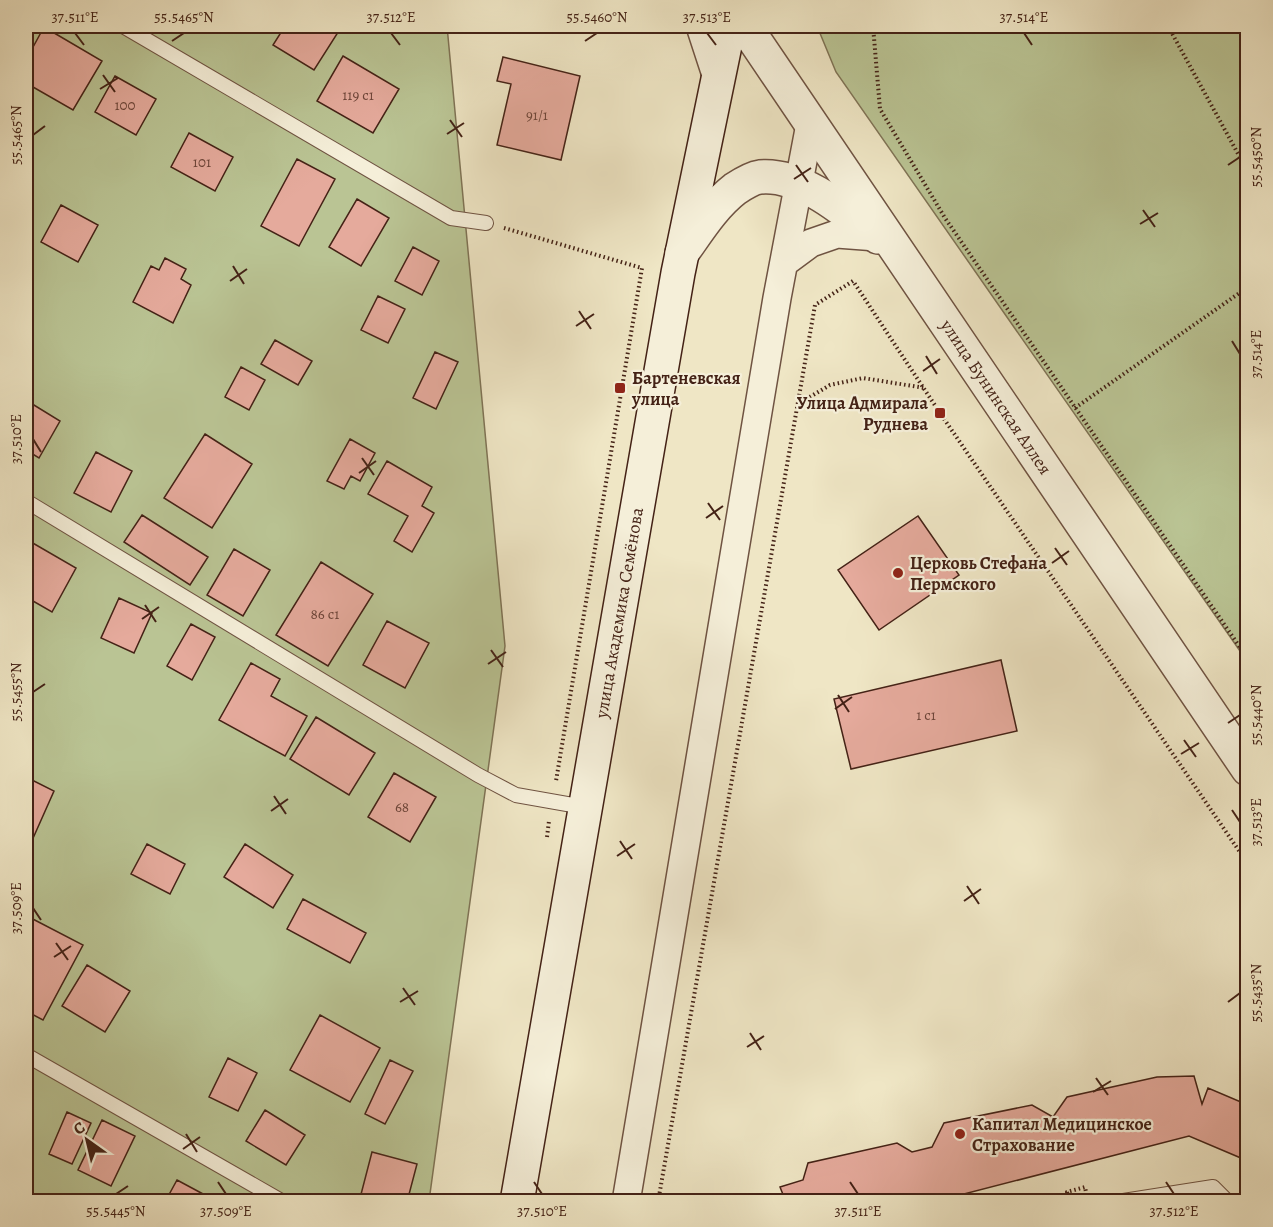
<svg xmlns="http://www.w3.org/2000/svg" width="1273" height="1227" font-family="Alegreya,serif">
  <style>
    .green { fill: #bac494; stroke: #7f7355; stroke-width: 1.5 }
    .building { fill: #e5aa9c; stroke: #442216; stroke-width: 1.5 }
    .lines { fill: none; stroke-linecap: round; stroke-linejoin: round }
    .service-casing { stroke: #6f5342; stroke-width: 16 }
    .minor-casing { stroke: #6f5342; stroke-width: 30 }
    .tertiary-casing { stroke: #6f5342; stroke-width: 36 }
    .secondary-casing { stroke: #442216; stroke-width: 36 }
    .path { stroke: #442216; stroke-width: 4; stroke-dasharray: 1.5 3; stroke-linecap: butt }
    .service { stroke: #f5efd9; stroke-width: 14 }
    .minor { stroke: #f5efd9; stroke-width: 27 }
    .tertiary { stroke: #f5efd9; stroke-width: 33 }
    .secondary { stroke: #f5efd9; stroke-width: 33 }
    .ticks { fill: none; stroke: #442216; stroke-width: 2 }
    .poi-dot { fill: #8f2418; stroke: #f5efd9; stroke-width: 2 }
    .labels { text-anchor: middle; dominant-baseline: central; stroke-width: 4.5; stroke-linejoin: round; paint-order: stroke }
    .number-label { font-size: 15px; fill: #6c4438 }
    .poi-label { font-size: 18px; font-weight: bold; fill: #442216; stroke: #f5efd9; text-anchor: start }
    .street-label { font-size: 18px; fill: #442216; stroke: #f5efd9 }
    .neatline { fill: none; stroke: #442216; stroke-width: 2 }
    .ticks-label { font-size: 15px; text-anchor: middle; fill: #442216 }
  </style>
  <rect width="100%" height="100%" fill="#efe6c5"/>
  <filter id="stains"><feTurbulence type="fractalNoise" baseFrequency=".00333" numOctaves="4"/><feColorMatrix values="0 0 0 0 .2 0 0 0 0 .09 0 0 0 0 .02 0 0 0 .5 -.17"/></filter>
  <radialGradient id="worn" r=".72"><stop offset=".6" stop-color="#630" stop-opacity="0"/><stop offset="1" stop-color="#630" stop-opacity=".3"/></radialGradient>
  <!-- green -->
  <path class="green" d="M 26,26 L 447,26 L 505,646 L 429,1201 L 26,1201 Z
    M 817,26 L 1247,26 L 1247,661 L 836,72 Z"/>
  <!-- building -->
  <path class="building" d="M 285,26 L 342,26 L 314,70 L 273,45 Z
    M 365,26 L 382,26 L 378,33 Z
    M 44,27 L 102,61 L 73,110 L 26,83 L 26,60 Z
    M 343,56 L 399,89 L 373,133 L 317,101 Z
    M 503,57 L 580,76 L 561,160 L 497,145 L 511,84 L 497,81 Z
    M 115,76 L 156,99 L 136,135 L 95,112 Z
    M 189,133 L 233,157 L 215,191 L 171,167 Z
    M 297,159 L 335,179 L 299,246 L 261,226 Z
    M 357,199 L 389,218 L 361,266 L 329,247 Z
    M 61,205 L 98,225 L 78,262 L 41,242 Z
    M 413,247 L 439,261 L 422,295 L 395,281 Z
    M 165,258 L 186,269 L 181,279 L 191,285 L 173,323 L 133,302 L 151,266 L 159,270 Z
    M 378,296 L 405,309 L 388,343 L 361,330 Z
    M 275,340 L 312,361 L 298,385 L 261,364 Z
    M 435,352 L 458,362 L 436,409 L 413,398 Z
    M 241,367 L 265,380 L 249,410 L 225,397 Z
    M 29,402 L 60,421 L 39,458 L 26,450 L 26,407 Z
    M 205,434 L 252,464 L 212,528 L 164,498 Z
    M 350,439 L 375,453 L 360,481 L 351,476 L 344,489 L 327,481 Z
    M 96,452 L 132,471 L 111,512 L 74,493 Z
    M 387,461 L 432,487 L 422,506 L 434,513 L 412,552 L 394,541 L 408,516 L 368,494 Z
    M 142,515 L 208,557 L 190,585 L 124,542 Z
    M 918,516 L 959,575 L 879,630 L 838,570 Z
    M 31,542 L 76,568 L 52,612 L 26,597 L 26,552 Z
    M 234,549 L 270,570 L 243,616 L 207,595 Z
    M 321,562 L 373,594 L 328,666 L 276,635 Z
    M 119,598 L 152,613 L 134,653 L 101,638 Z
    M 387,621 L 429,643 L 405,688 L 363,665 Z
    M 191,624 L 215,637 L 192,680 L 167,666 Z
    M 1001,660 L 1017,731 L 851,769 L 834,699 Z
    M 251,663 L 280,679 L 271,696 L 307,716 L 285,756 L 219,720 Z
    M 316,717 L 375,753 L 349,795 L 290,759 Z
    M 394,773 L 436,797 L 410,842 L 368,817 Z
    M 26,777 L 54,791 L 26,854 Z
    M 147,844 L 185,864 L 170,894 L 131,874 Z
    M 245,844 L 293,875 L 273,908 L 224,877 Z
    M 303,899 L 366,933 L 350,963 L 287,929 Z
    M 27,916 L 83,945 L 43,1020 L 26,1011 L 26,919 Z
    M 87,965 L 130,991 L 105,1032 L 62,1006 Z
    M 320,1015 L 380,1048 L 350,1102 L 290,1070 Z
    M 228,1058 L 257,1073 L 238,1111 L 209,1097 Z
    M 390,1060 L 413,1071 L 385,1124 L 365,1114 Z
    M 1194,1076 L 1202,1104 L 1208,1088 L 1248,1105 L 1248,1161 L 1189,1136 L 933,1202 L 786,1202 L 780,1187 L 803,1180 L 808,1163 L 897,1143 L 912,1152 L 932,1147 L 944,1123 L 1032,1105 L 1053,1117 L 1067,1097 L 1157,1077 Z
    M 265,1110 L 305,1135 L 286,1165 L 246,1141 Z
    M 67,1112 L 91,1123 L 72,1164 L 49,1154 Z
    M 102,1120 L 135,1136 L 111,1186 L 78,1170 Z
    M 372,1152 L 417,1164 L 407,1202 L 359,1202 Z
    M 177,1180 L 218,1202 L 165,1202 Z"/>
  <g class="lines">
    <defs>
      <path id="service" d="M 123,26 L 451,218 L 486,223
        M 26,501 L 478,775 L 516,795 L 584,807
        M 26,1055 L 283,1202
        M 1117,1202 L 1213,1187 L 1228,1202"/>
      <path id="minor" d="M 700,26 L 718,81
        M 784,263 L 811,243 L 837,234 L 877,237
        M 626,1202 L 777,298 L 810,124"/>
      <g id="tertiary">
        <path id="s1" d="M 745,26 L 1248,769"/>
        <path d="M 682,253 C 698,231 713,206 735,189 C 741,185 753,178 760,177 C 802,173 847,213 878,237"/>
      </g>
      <g id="secondary">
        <path id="s2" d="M 517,1202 L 678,273 L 729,26"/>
      </g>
    </defs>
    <!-- service casing -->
    <use href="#service" class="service-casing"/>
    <!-- minor casing -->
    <use href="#minor" class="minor-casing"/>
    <!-- tertiary casing -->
    <use href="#tertiary" class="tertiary-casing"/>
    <!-- secondary casing -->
    <use href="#secondary" class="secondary-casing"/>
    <!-- path -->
    <path class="path" d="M 873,26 L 880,109 L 945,218 L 1248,659
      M 1168,26 L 1248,172
      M 504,228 L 642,268 L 556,781
      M 798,404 L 830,385 L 863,378 L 925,388
      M 1075,408 L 1248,287
      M 547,837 L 549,821
      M 658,1202 L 815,305 L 853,281 L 940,413 L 1248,864
      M 1070,1202 L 1067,1192 L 1085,1187 L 1088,1202"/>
    <!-- service -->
    <use href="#service" class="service"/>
    <!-- minor -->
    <use href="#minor" class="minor"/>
    <!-- tertiary -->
    <use href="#tertiary" class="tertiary"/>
    <!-- secondary -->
    <use href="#secondary" class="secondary"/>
  </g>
  <!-- ticks -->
  <path class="ticks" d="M 75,33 L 84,45M 391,33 L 400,45M 707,33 L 716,45M 1024,33 L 1032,45M 172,41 L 184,33M 585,41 L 597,33M 103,75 L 115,92M 100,89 L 118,78M 450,120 L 462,137M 447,134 L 464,123M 33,135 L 45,126M 796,165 L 808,182M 1228,165 L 1240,157M 794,179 L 811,168M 1143,210 L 1155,227M 1140,224 L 1158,213M 233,266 L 244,284M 230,281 L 247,269M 579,311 L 591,329M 576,326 L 594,314M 1232,341 L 1240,354M 926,356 L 937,374M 923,371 L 940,359M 33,439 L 41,452M 362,458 L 374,475M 359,473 L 376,461M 708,503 L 720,520M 706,518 L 723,506M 1055,548 L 1067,565M 1052,563 L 1069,551M 145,605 L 156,622M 142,619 L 159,607M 491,650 L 503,667M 488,664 L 506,652M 33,692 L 45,684M 838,695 L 849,712M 835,709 L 852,697M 1228,723 L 1240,715M 1184,740 L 1196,757M 1181,754 L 1199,743M 274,796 L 286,814M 1232,810 L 1240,822M 271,811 L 288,799M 620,841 L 632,859M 617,856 L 635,844M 967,886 L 979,904M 964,901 L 981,889M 33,908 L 41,920M 56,943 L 68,960M 54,957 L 71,946M 403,988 L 415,1005M 400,1002 L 418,991M 1228,1002 L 1240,993M 750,1033 L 761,1050M 747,1047 L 764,1036M 1096,1078 L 1108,1095M 1093,1092 L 1111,1081M 186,1134 L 197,1152M 183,1149 L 200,1137M 218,1182 L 226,1194M 534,1182 L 542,1194M 850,1182 L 858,1194M 1166,1182 L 1174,1194M 116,1194 L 128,1186"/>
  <!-- markers -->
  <g class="poi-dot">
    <rect x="614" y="382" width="12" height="12" rx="3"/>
    <rect x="934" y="407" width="12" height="12" rx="3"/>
    <circle cx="898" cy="573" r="6"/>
    <circle cx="960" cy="1134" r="6"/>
  </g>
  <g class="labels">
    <!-- number labels -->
    <g class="number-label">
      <text x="358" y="95">119 с1</text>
      <text x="125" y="105">100</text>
      <text x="537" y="115">91/1</text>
      <text x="202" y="162">101</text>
      <text x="325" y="614">86 с1</text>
      <text x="926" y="715">1 с1</text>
      <text x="402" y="807">68</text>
    </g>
    <!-- poi labels -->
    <g class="poi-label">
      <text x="632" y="378">Бартеневская<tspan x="632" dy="21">улица</tspan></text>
      <text x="928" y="403" text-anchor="end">Улица Адмирала<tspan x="928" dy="21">Руднева</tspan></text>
      <text x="910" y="563">Церковь Стефана<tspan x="910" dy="21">Пермского</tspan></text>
      <text x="972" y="1124">Капитал Медицинское<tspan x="972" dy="21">Страхование</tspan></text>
    </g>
    <!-- street labels -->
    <g class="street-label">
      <text stroke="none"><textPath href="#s1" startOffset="448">улица Бунинская Аллея</textPath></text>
      <text stroke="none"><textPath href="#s2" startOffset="598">улица Академика Семёнова</textPath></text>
    </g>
  </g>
  <!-- margin -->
  <rect width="1273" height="1227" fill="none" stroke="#efe6c5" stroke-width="66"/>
  <!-- north arrow -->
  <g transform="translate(87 1140) rotate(326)" stroke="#f5efd9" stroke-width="4.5" paint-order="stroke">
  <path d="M0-4.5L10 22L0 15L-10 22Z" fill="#442216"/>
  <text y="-9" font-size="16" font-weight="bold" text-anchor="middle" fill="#442216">С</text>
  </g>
  <rect x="33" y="33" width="1207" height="1161" class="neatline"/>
  <g class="ticks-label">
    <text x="75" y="22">37.511°E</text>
    <text x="184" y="22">55.5465°N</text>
    <text x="391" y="22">37.512°E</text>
    <text x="597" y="22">55.5460°N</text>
    <text x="707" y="22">37.513°E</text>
    <text x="1024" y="22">37.514°E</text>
    <text transform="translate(16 135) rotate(-90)" y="5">55.5465°N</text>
    <text transform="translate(1256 157) rotate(-90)" y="5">55.5450°N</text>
    <text transform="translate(1256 354) rotate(-90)" y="5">37.514°E</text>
    <text transform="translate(16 439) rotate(-90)" y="5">37.510°E</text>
    <text transform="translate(16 692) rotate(-90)" y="5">55.5455°N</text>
    <text transform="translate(1256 715) rotate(-90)" y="5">55.5440°N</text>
    <text transform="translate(1256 822) rotate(-90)" y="5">37.513°E</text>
    <text transform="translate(16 908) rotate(-90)" y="5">37.509°E</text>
    <text transform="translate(1256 993) rotate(-90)" y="5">55.5435°N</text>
    <text x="116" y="1216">55.5445°N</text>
    <text x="226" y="1216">37.509°E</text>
    <text x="542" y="1216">37.510°E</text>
    <text x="858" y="1216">37.511°E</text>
    <text x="1174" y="1216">37.512°E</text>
  </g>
  <rect width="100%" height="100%" filter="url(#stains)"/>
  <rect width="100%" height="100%" fill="url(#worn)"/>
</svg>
